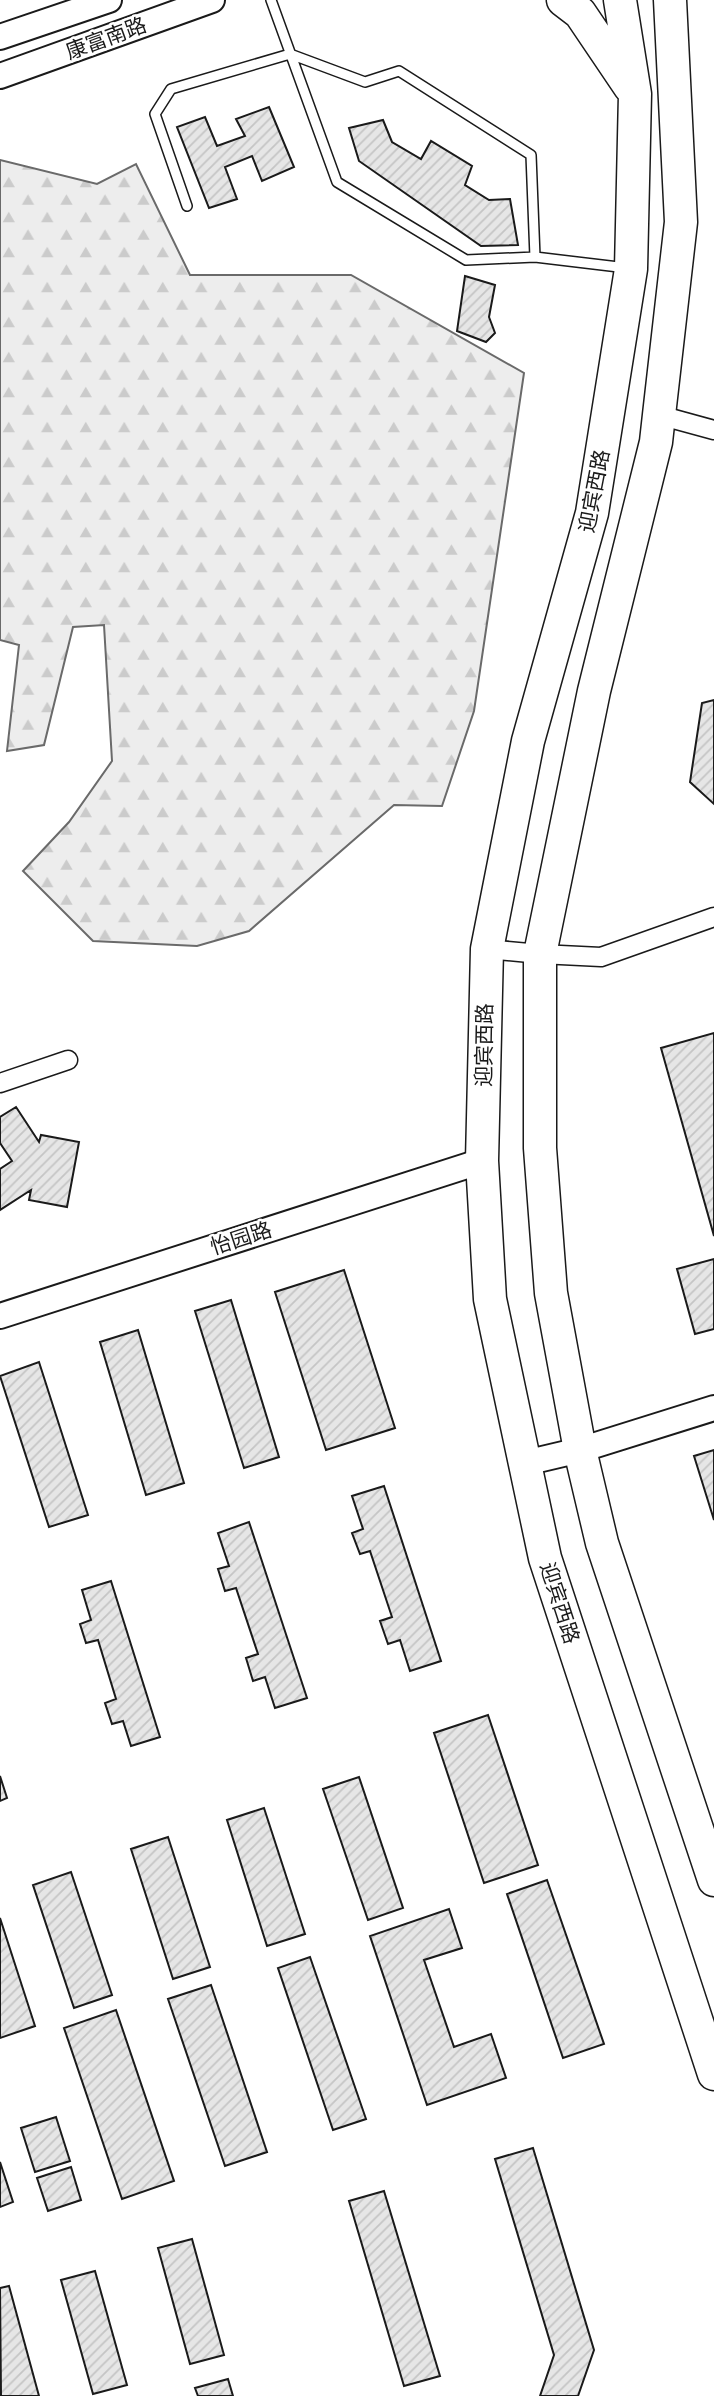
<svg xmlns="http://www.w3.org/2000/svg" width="714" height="2396" font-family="Rubik,'Noto Sans SC',sans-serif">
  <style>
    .forest { fill: url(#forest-firs); stroke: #6a6a6a; stroke-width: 2 }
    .building { fill: url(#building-hatch); stroke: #1a1a1a; stroke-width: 2 }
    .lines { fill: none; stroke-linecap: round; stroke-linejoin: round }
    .lane-casing { stroke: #1a1a1a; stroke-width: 12 }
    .street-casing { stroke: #1a1a1a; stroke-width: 21 }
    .secondary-casing { stroke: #1a1a1a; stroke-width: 28 }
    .highway-casing { stroke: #1a1a1a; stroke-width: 35 }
    .lane { stroke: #fff; stroke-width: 9 }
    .street { stroke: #fff; stroke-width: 18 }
    .secondary { stroke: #fff; stroke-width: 24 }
    .highway { stroke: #fff; stroke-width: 32 }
    .labels { text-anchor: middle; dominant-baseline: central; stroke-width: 5; stroke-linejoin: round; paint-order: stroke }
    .street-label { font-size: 21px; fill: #1a1a1a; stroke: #fff }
  </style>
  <defs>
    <pattern id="forest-firs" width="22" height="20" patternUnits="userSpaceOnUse" patternTransform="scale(1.75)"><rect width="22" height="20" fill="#ededed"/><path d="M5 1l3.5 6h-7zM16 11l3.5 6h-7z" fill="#cbcbcb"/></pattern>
    <pattern id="building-hatch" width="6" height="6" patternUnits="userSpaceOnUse" patternTransform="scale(1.75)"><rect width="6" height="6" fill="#e6e6e6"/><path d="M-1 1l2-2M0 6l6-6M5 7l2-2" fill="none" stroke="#c5c5c5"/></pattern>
  </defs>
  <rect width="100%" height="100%" fill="#fff"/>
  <!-- forest -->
  <path class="forest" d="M 0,160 L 97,184 L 136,164 L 190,275 L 351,275 L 524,373 L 474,711 L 442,806 L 394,805 L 249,931 L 197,946 L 93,941 L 23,871 L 69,822 L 112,761 L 104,625 L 73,627 L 44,745 L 7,751 L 19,645 L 0,640 Z"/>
  <!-- building -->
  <path class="building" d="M 269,107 L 294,167 L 262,181 L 252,156 L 225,167 L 237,199 L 209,208 L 177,127 L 205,117 L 217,146 L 245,136 L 236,119 Z
    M 383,120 L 392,142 L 421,159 L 431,141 L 472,166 L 465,185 L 489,200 L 510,199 L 518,245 L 481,246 L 359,161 L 349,128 Z
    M 465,276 L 495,285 L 489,317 L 495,333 L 486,342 L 457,331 Z
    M 714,700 L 714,804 L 690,782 L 702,703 Z
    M 714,1033 L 714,1236 L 661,1048 Z
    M 16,1107 L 39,1142 L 41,1135 L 79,1142 L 67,1207 L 29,1200 L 31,1190 L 0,1210 L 0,1169 L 12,1161 L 0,1143 L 0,1117 Z
    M 714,1259 L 714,1329 L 695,1334 L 677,1269 Z
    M 344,1270 L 395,1428 L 326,1450 L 275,1292 Z
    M 231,1300 L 279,1457 L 244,1468 L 195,1311 Z
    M 138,1330 L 184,1483 L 146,1495 L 100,1342 Z
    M 39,1362 L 88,1515 L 49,1527 L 0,1376 Z
    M 714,1450 L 714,1520 L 694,1456 Z
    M 384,1486 L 441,1661 L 410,1671 L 400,1640 L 388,1644 L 380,1621 L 392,1617 L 370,1551 L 360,1554 L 352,1533 L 363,1529 L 352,1496 Z
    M 249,1522 L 307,1698 L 275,1708 L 265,1677 L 253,1681 L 246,1658 L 258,1654 L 236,1588 L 225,1591 L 218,1569 L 229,1566 L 218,1533 Z
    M 111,1581 L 160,1737 L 131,1746 L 123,1721 L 112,1724 L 105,1703 L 116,1699 L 98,1640 L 86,1643 L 80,1624 L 91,1620 L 82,1590 Z
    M 488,1715 L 538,1865 L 484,1883 L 434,1733 Z
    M 0,1776 L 7,1798 L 0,1801 Z
    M 359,1777 L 403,1908 L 368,1920 L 323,1789 Z
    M 264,1808 L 305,1934 L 267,1946 L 227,1820 Z
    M 168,1837 L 210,1967 L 173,1979 L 131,1849 Z
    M 71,1872 L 112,1995 L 74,2008 L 33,1885 Z
    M 547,1880 L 604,2044 L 563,2058 L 507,1894 Z
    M 449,1909 L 462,1948 L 424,1960 L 454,2047 L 491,2034 L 506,2078 L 427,2105 L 370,1936 Z
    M 0,1918 L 35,2026 L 0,2038 Z
    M 310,1957 L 366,2119 L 333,2130 L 278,1968 Z
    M 211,1985 L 267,2152 L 225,2166 L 168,1999 Z
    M 116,2010 L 174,2181 L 122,2199 L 64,2028 Z
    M 56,2117 L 70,2161 L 35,2172 L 21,2128 Z
    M 533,2148 L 594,2350 L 578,2396 L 540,2396 L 554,2355 L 495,2159 Z
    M 0,2162 L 13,2202 L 0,2207 Z
    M 71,2167 L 81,2200 L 48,2211 L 37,2178 Z
    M 384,2191 L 440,2376 L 404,2386 L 349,2201 Z
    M 192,2239 L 224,2355 L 190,2364 L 158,2248 Z
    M 95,2271 L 127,2385 L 93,2394 L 61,2280 Z
    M 9,2286 L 39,2396 L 1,2396 L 0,2288 Z
    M 228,2379 L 233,2396 L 198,2396 L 195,2388 Z"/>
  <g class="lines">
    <defs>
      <path id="lane" d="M 271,0 L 337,182 L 466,260 L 535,257 L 627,268
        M 187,206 L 155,114 L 171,89 L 290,54 L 365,82 L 399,71 L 531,155 L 535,257"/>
      <path id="street" d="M 659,415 L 714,430
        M 487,949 L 540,954 L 601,957 L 714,917
        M 0,1083 L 68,1060"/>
      <path id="secondary" d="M 0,37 L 109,0
        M 0,76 L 212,0
        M 0,1316 L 482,1161
        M 525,1463 L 580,1450 L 714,1408"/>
      <path id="highway" d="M 563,0 L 580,13 L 630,87
        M 620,0 L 635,94 L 631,269 L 592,513 L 528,741 L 487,949 L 482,1161 L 490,1299 L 545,1558 L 714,2074
        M 670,0 L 681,222 L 659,415 L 656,442 L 594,691 L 540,954 L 540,1148 L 551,1293 L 580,1450 L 602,1543 L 714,1880"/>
    </defs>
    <!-- lane casing -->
    <use href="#lane" class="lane-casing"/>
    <!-- street casing -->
    <use href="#street" class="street-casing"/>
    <!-- secondary casing -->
    <use href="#secondary" class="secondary-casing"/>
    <!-- highway casing -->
    <use href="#highway" class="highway-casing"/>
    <!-- lane -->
    <use href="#lane" class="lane"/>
    <!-- street -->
    <use href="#street" class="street"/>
    <!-- secondary -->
    <use href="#secondary" class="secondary"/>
    <!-- highway -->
    <use href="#highway" class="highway"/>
  </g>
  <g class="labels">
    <!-- street labels -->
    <g class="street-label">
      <text transform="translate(106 38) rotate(-20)">康富南路</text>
      <text transform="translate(594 491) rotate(-79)">迎宾西路</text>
      <text transform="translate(484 1045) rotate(-89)">迎宾西路</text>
      <text transform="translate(241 1238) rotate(-18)">怡园路</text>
      <text transform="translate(560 1603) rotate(72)">迎宾西路</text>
    </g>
  </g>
</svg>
